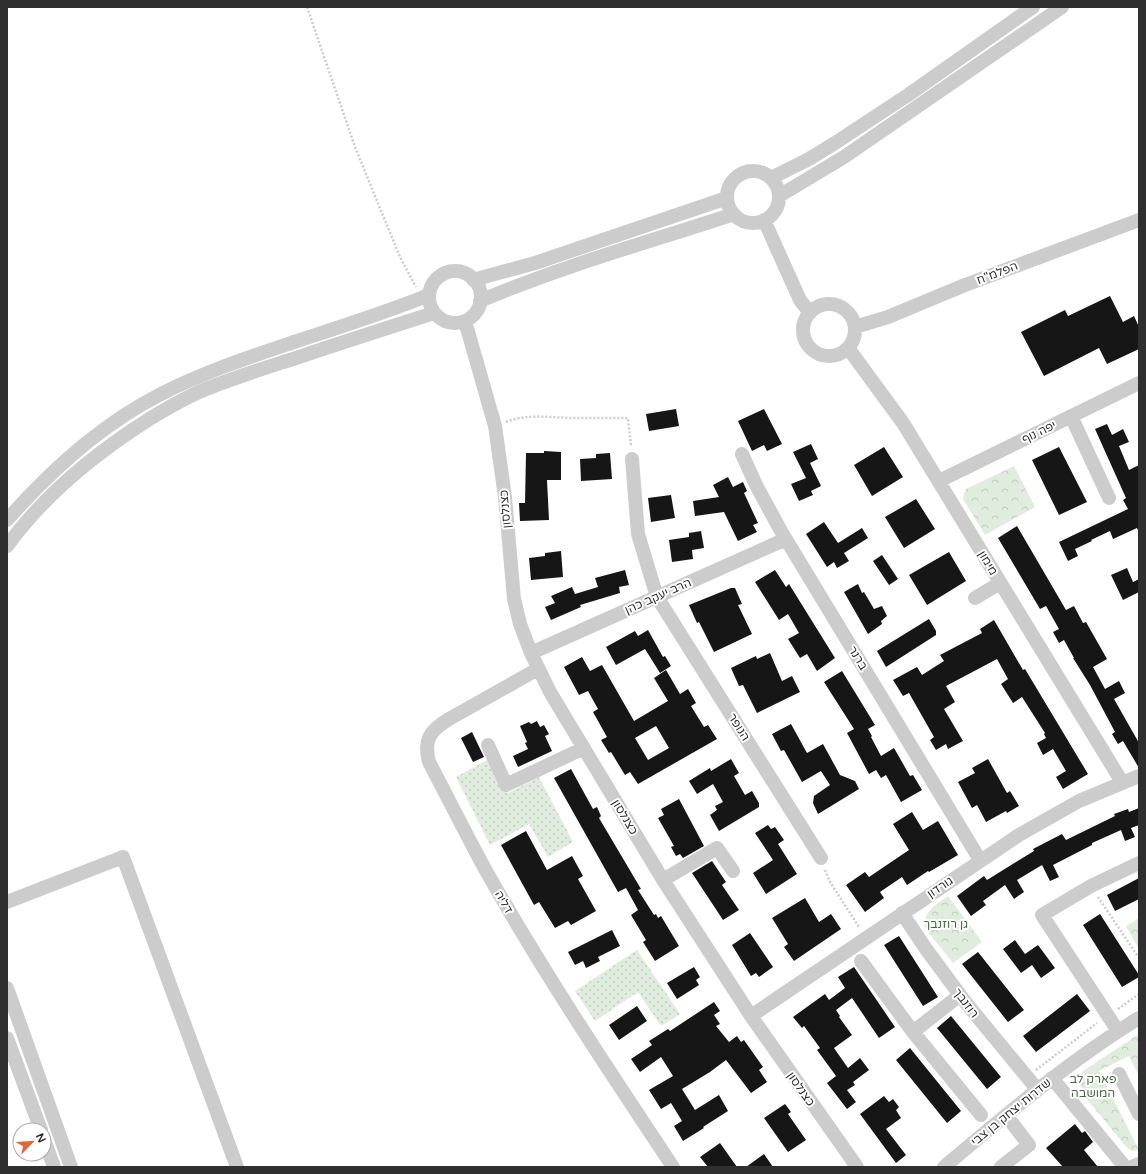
<svg xmlns="http://www.w3.org/2000/svg" width="1146" height="1174" font-family="'Varela Round','Noto Sans Hebrew',sans-serif">
  <style>
    .grass { fill: url(#grass-dots) }
    .park { fill: url(#park-crowns) }
    .building { fill: #161616; fill-rule: evenodd }
    .lines { fill: none; stroke-linecap: round; stroke-linejoin: round }
    .path { stroke: #ccc; stroke-width: 2.5; stroke-dasharray: 2 2; stroke-linecap: butt }
    .minor { stroke: #ccc; stroke-width: 14 }
    .labels { text-anchor: middle; dominant-baseline: central; stroke-width: 4; stroke-linejoin: round; paint-order: stroke }
    .street-label { font-size: 12px; fill: #2f2f2f; stroke: #fff }
    .park-label { font-size: 12px; fill: #436a3e; stroke: #fff }
  </style>
  <defs>
    <pattern id="grass-dots" width="8" height="8" patternUnits="userSpaceOnUse"><rect width="8" height="8" fill="#e0ecde"/><path d="M2 2h.1M6 6h.1" fill="none" stroke="#c0cbbf" stroke-width="1.8" stroke-linecap="round"/></pattern>
    <pattern id="park-crowns" width="20" height="18" patternUnits="userSpaceOnUse"><rect width="20" height="18" fill="#e0ecde"/><path d="M2 6a3 3 0 1 1 6 0M12 15a3 3 0 1 1 6 0" fill="none" stroke="#c0cbbf"/></pattern>
  </defs>
  <rect width="100%" height="100%" fill="#fff"/>
  <!-- grass -->
  <path class="grass" d="M 491,758 L 508,793 L 539,777 L 573,842 L 548,857 L 529,824 L 490,845 L 456,777 Z
    M 637,950 L 680,1014 L 661,1026 L 638,992 L 595,1021 L 575,991 Z"/>
  <!-- park -->
  <path class="park" d="M 1014,466 L 1035,507 L 985,535 L 963,499 L 964,494 L 966,489 Z
    M 948,896 L 982,942 L 953,963 L 925,928 C 922,912 937,904 948,896 Z
    M 1139,918 L 1139,949 L 1126,926 Z
    M 1139,1034 L 1139,1076 L 1129,1056 L 1099,1071 L 1139,1150 L 1132,1151 L 1127,1148 L 1082,1093 L 1079,1078 L 1083,1071 Z"/>
  <!-- building -->
  <path class="building" d="M 1110,296 L 1123,322 L 1134,316 L 1139,327 L 1139,349 L 1107,364 L 1099,348 L 1044,376 L 1021,332 L 1065,310 L 1068,316 Z
    M 676,409 L 679,426 L 649,431 L 646,414 Z
    M 764,409 L 782,444 L 767,451 L 764,445 L 752,451 L 738,421 Z
    M 1107,424 L 1112,435 L 1123,429 L 1129,442 L 1119,446 L 1129,470 L 1139,465 L 1139,533 L 1137,528 L 1113,539 L 1110,531 L 1091,540 L 1092,541 L 1075,549 L 1078,556 L 1068,561 L 1059,542 L 1128,509 L 1123,500 L 1126,498 L 1095,429 Z
    M 811,444 L 818,459 L 810,463 L 821,486 L 811,491 L 813,495 L 799,501 L 791,484 L 806,478 L 793,452 Z
    M 884,447 L 903,477 L 872,496 L 854,465 Z
    M 1059,447 L 1087,502 L 1059,515 L 1032,460 Z
    M 544,451 L 561,452 L 561,480 L 547,480 L 549,520 L 520,521 L 519,503 L 525,503 L 526,453 L 544,453 Z
    M 610,453 L 612,479 L 581,481 L 580,459 L 596,458 L 596,454 Z
    M 728,477 L 733,487 L 743,482 L 747,491 L 744,493 L 758,523 L 753,525 L 757,532 L 738,541 L 724,512 L 695,516 L 693,501 L 719,497 L 713,485 Z
    M 671,495 L 675,518 L 651,522 L 648,498 Z
    M 916,499 L 935,529 L 904,548 L 885,517 Z
    M 824,522 L 838,543 L 862,528 L 868,538 L 844,553 L 849,561 L 837,568 L 834,562 L 827,567 L 806,534 Z
    M 1017,526 L 1066,610 L 1074,606 L 1083,623 L 1086,622 L 1107,659 L 1093,667 L 1105,689 L 1119,681 L 1125,693 L 1114,699 L 1139,743 L 1139,768 L 1123,741 L 1118,744 L 1112,734 L 1115,732 L 1090,685 L 1073,658 L 1074,658 L 1064,640 L 1059,643 L 1053,632 L 1059,629 L 1046,606 L 1040,609 L 998,538 Z
    M 701,531 L 704,548 L 692,550 L 693,559 L 672,562 L 669,540 L 689,537 L 689,533 Z
    M 561,551 L 563,577 L 531,580 L 529,558 L 545,556 L 545,553 Z
    M 949,552 L 966,581 L 927,605 L 909,575 Z
    M 882,555 L 898,579 L 889,585 L 873,561 Z
    M 1127,568 L 1133,582 L 1139,579 L 1139,592 L 1123,600 L 1111,575 Z
    M 625,570 L 629,585 L 619,587 L 620,593 L 580,605 L 581,607 L 551,620 L 545,607 L 555,603 L 551,596 L 572,587 L 575,594 L 598,587 L 595,578 Z
    M 775,570 L 786,587 L 789,584 L 835,658 L 817,671 L 807,654 L 800,658 L 788,639 L 799,633 L 788,614 L 779,620 L 755,582 Z
    M 858,584 L 862,593 L 864,592 L 874,609 L 882,606 L 887,616 L 881,621 L 882,624 L 868,634 L 844,592 Z
    M 731,588 L 735,588 L 742,604 L 738,605 L 752,634 L 714,652 L 699,622 L 697,623 L 689,605 Z
    M 929,619 L 936,631 L 936,635 L 886,667 L 877,651 Z
    M 994,620 L 1023,670 L 1025,669 L 1088,774 L 1063,789 L 1056,777 L 1066,771 L 1053,749 L 1043,755 L 1037,743 L 1046,738 L 1044,734 L 1045,733 L 1022,697 L 1013,703 L 1001,684 L 1008,679 L 997,659 L 946,686 L 955,702 L 944,709 L 963,741 L 948,749 L 946,744 L 936,750 L 930,740 L 934,737 L 909,693 L 903,696 L 893,680 L 917,667 L 922,675 L 944,661 L 940,655 L 982,633 L 980,629 Z
    M 648,630 L 663,657 L 665,656 L 671,666 L 660,673 L 645,649 L 616,665 L 606,647 L 635,631 L 638,636 Z
    M 770,653 L 782,681 L 792,676 L 800,692 L 757,713 L 743,685 L 739,686 L 731,668 L 756,656 L 757,659 Z
    M 582,657 L 590,671 L 602,665 L 634,721 L 668,701 L 654,678 L 666,670 L 680,694 L 688,689 L 696,703 L 691,706 L 704,727 L 708,725 L 717,739 L 638,784 L 630,772 L 625,775 L 611,752 L 609,753 L 601,740 L 607,737 L 593,712 L 598,709 L 588,691 L 579,695 L 564,667 ZM 656,726 L 669,748 L 648,760 L 635,738 Z
    M 842,671 L 875,725 L 868,729 L 872,736 L 871,737 L 881,756 L 894,748 L 910,776 L 913,775 L 922,790 L 901,802 L 886,775 L 881,778 L 876,770 L 869,774 L 847,733 L 854,729 L 824,682 Z
    M 537,721 L 540,727 L 544,725 L 549,734 L 545,736 L 552,751 L 518,767 L 513,756 L 528,749 L 525,743 L 527,742 L 520,726 L 529,722 L 531,724 Z
    M 791,724 L 807,753 L 823,744 L 840,775 L 855,781 L 859,789 L 818,814 L 813,803 L 814,796 L 830,785 L 821,771 L 802,782 L 784,750 L 781,751 L 772,734 Z
    M 472,732 L 484,757 L 473,762 L 461,738 Z
    M 731,759 L 739,773 L 734,776 L 745,795 L 752,791 L 759,803 L 759,807 L 719,831 L 710,815 L 717,810 L 715,806 L 723,802 L 713,784 L 697,794 L 689,781 L 710,768 L 711,771 Z
    M 988,759 L 1007,793 L 1010,791 L 1019,806 L 1007,813 L 1006,811 L 986,822 L 977,805 L 972,808 L 958,782 L 975,773 L 972,768 Z
    M 571,769 L 593,809 L 597,807 L 601,816 L 599,818 L 641,889 L 638,890 L 654,915 L 656,914 L 658,918 L 661,916 L 679,946 L 655,961 L 643,942 L 646,940 L 631,915 L 638,910 L 626,888 L 618,892 L 554,778 Z
    M 679,799 L 704,846 L 683,858 L 680,854 L 676,856 L 671,847 L 674,846 L 658,818 L 664,815 L 661,809 Z
    M 1139,808 L 1139,825 L 1131,828 L 1135,837 L 1125,841 L 1121,830 L 1092,843 L 1092,845 L 1053,865 L 1059,877 L 1050,881 L 1042,865 L 1017,880 L 1024,892 L 1014,899 L 1005,885 L 983,901 L 986,905 L 971,916 L 957,896 L 984,876 L 987,880 L 1034,851 L 1033,849 L 1062,834 L 1066,840 L 1115,816 L 1114,814 L 1128,809 L 1129,812 Z
    M 912,812 L 923,830 L 938,821 L 958,855 L 929,872 L 928,871 L 907,885 L 902,877 L 880,892 L 884,898 L 865,912 L 846,885 L 865,872 L 869,877 L 909,850 L 893,824 Z
    M 768,825 L 771,829 L 775,827 L 784,840 L 778,844 L 797,874 L 766,894 L 753,873 L 773,860 L 755,833 Z
    M 526,831 L 547,870 L 572,856 L 583,876 L 578,879 L 596,911 L 571,925 L 568,921 L 555,928 L 539,902 L 534,905 L 501,845 Z
    M 712,861 L 726,882 L 722,885 L 739,910 L 723,920 L 692,873 Z
    M 1139,878 L 1139,899 L 1115,911 L 1107,895 Z
    M 805,898 L 819,922 L 831,914 L 841,929 L 794,961 L 784,947 L 788,944 L 772,918 Z
    M 1100,914 L 1139,975 L 1139,977 L 1122,987 L 1083,925 Z
    M 612,930 L 620,946 L 598,957 L 600,961 L 586,968 L 583,961 L 575,965 L 568,952 Z
    M 750,933 L 773,967 L 759,977 L 756,973 L 751,976 L 732,945 Z
    M 899,936 L 938,997 L 923,1006 L 884,945 Z
    M 1015,940 L 1025,954 L 1038,945 L 1055,968 L 1041,978 L 1032,965 L 1021,973 L 1003,949 Z
    M 978,952 L 1024,1010 L 1008,1022 L 962,964 Z
    M 694,967 L 700,977 L 696,980 L 699,985 L 677,999 L 667,983 Z
    M 854,967 L 895,1027 L 879,1038 L 852,998 L 836,1010 L 840,1016 L 839,1017 L 852,1035 L 834,1048 L 848,1068 L 860,1058 L 869,1070 L 853,1082 L 855,1085 L 847,1090 L 856,1102 L 847,1109 L 827,1083 L 836,1076 L 817,1050 L 820,1048 L 804,1026 L 802,1028 L 793,1017 L 825,994 L 829,1000 L 845,988 L 838,977 Z
    M 1077,994 L 1090,1011 L 1036,1052 L 1023,1036 Z
    M 714,1002 L 720,1011 L 714,1015 L 720,1024 L 716,1026 L 729,1042 L 737,1036 L 741,1042 L 744,1040 L 763,1067 L 759,1070 L 767,1082 L 751,1093 L 726,1060 L 710,1072 L 682,1089 L 695,1110 L 719,1095 L 728,1111 L 703,1127 L 704,1128 L 683,1141 L 674,1126 L 682,1121 L 671,1103 L 661,1109 L 649,1090 L 673,1076 L 661,1057 L 640,1072 L 631,1059 L 652,1045 L 649,1041 L 668,1029 L 670,1031 Z
    M 637,1006 L 647,1021 L 619,1040 L 609,1025 Z
    M 951,1016 L 1001,1077 L 987,1089 L 937,1028 Z
    M 910,1048 L 961,1111 L 947,1123 L 896,1060 Z
    M 884,1096 L 889,1102 L 893,1099 L 899,1107 L 896,1110 L 901,1118 L 886,1129 L 906,1155 L 896,1163 L 860,1114 Z
    M 785,1104 L 791,1112 L 788,1114 L 806,1140 L 788,1152 L 764,1118 Z
    M 1075,1124 L 1082,1133 L 1085,1131 L 1093,1142 L 1084,1150 L 1098,1167 L 1063,1167 L 1046,1148 Z
    M 720,1143 L 737,1167 L 708,1167 L 700,1157 Z
    M 764,1154 L 773,1167 L 746,1167 Z"/>
  <g class="lines">
    <!-- path -->
    <path class="path" d="M 307,7 L 355,147 L 400,257 L 416,287
      M 506,422 C 528,413 551,418 574,418 C 592,418 610,418 628,418 L 631,446
      M 825,870 L 830,882 L 859,927
      M 1098,897 L 1139,958
      M 1118,1009 L 1139,994
      M 1036,1070 L 1097,1023"/>
    <!-- minor -->
    <path class="minor" d="M727 197a26 26 0 1 1 52 0a26 26 0 1 1-52 0Z
      M 771,178 L 809,159 L 835,143 L 908,95 L 1033,7
      M 779,196 L 844,157 L 1062,7
      M 764,220 L 800,300 L 810,313
      M429 297a26 26 0 1 1 52 0a26 26 0 1 1-52 0Z
      M 473,280 L 535,263 L 727,198
      M 480,301 C 562,266 649,242 734,214
      M803 330a26 26 0 1 1 52 0a26 26 0 1 1-52 0Z
      M 465,321 L 495,426 L 505,497 L 514,599 L 520,624 L 531,653 L 550,692 L 663,880 L 751,1016 L 857,1167
      M 855,327 L 888,317 L 965,285 L 1139,220
      M 848,348 L 903,423 L 1122,782
      M 1071,416 L 1109,498
      M 742,454 L 756,485 L 781,531 L 980,860
      M 632,459 L 638,534 L 657,597 L 821,858
      M 939,481 L 1139,383
      M 7,520 C 51,470 102,424 161,394 C 206,371 253,356 300,340 C 343,326 387,312 429,295
      M 7,546 C 45,494 97,452 151,418 C 166,409 183,399 199,392 C 229,379 262,369 293,359 C 340,343 387,328 434,313
      M 975,598 L 1000,583
      M 531,653 L 786,539
      M 538,669 L 449,719 C 431,730 423,739 429,762 C 448,798 466,834 485,869 C 543,972 608,1069 673,1167
      M 488,745 L 506,785 L 584,748
      M 663,880 L 717,848 L 733,871
      M 7,902 L 123,857 L 237,1167
      M 902,913 L 926,949 L 966,1003 L 1037,1089
      M 861,961 L 913,1032 L 981,1115
      M 7,988 L 71,1167
      M 751,1016 L 1019,835 L 1079,801 L 1139,776
      M 1118,1031 L 1042,915 L 1091,886 L 1139,863
      M 913,1032 L 960,995
      M 7,1038 L 41,1130
      M 1119,1074 L 1139,1114
      M 1052,1078 L 1125,1167
      M 44,1139 L 54,1167
      M 944,1167 C 1007,1114 1069,1061 1139,1018
      M 1001,1167 L 1029,1145 L 1006,1115
      M 1132,1167 L 1139,1164"/>
  </g>
  <g class="labels">
    <!-- street labels -->
    <g class="street-label">
      <text transform="translate(997 273) rotate(-21)">הפלמ"ח</text>
      <text transform="translate(1039 432) rotate(-26)">יפה נוף</text>
      <text transform="translate(505 509) rotate(-95)">כצנלסון</text>
      <text transform="translate(988 563) rotate(59)">מימון</text>
      <text transform="translate(658 596) rotate(-24)">הרב יעקב כהן</text>
      <text transform="translate(858 658) rotate(59)">ברנר</text>
      <text transform="translate(739 727) rotate(58)">הנופר</text>
      <text transform="translate(625 817) rotate(59)">כצנלסון</text>
      <text transform="translate(940 887) rotate(-34)">גורדון</text>
      <text transform="translate(504 902) rotate(60)">דליה</text>
      <text transform="translate(966 1003) rotate(53)">רוזנבך</text>
      <text transform="translate(801 1089) rotate(55)">כצנלסון</text>
      <text transform="translate(1011 1112) rotate(-39)">שדרות יצחק בן צבי</text>
    </g>
    <!-- park labels -->
    <g class="park-label">
      <text x="946" y="924">גן רוזנבך</text>
      <text x="1093" y="1079">פארק לב<tspan x="1093" dy="14">המושבה</tspan></text>
    </g>
  </g>
  <!-- border -->
  <rect width="1146" height="1174" fill="none" stroke="#2f2f2f" stroke-width="16"/>
  <!-- north arrow -->
  <g transform="translate(32 1142) rotate(65)"><circle r="19" fill="#ffffff" stroke="#acacac"/>
  <path d="M0-3L7 15L0 10L-7 15Z" fill="#df6838"/>
  <text y="-6" font-size="11" font-weight="bold" text-anchor="middle" fill="#2f2f2f">N</text>
  </g>
</svg>
